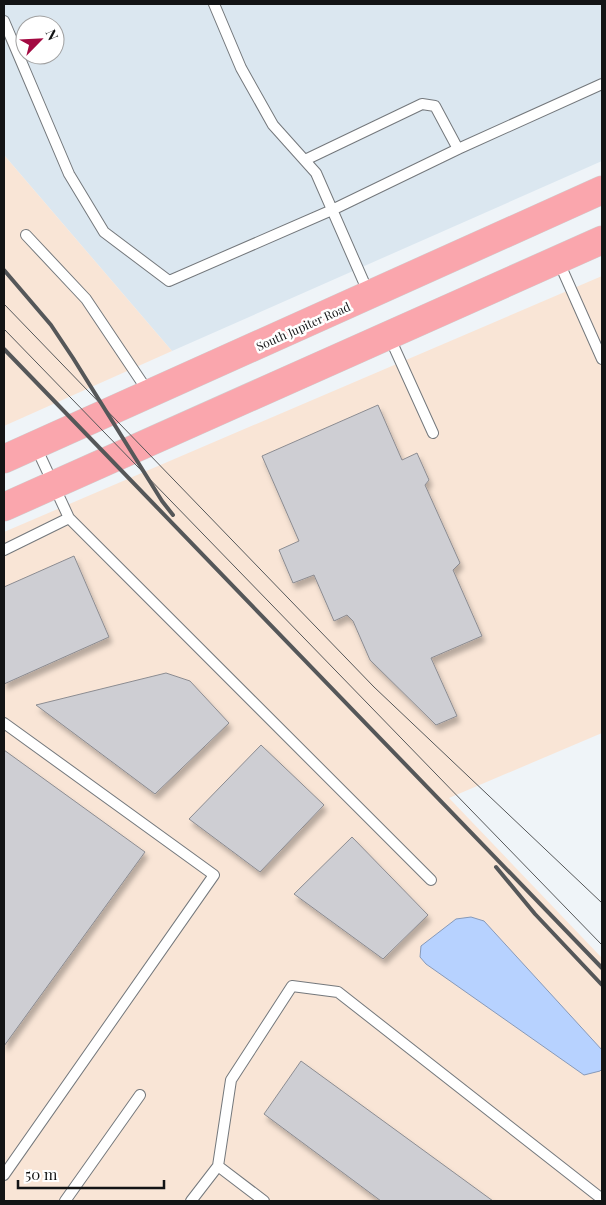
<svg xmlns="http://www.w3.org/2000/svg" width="606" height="1205" font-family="'Playfair Display',serif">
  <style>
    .built { fill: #dbe7f0; fill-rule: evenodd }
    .industrial { fill: #f9e5d6 }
    .water { fill: #b7d2ff; stroke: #8699b9 }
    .building { fill: #ceced3; stroke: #8c8c91; filter: url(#shadow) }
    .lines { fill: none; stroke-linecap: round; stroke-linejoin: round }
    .lane-casing { stroke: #74787c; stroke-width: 12 }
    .primary-casing { stroke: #d0d0d0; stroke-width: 29 }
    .lane { stroke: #fff; stroke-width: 10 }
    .primary { stroke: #faa6ad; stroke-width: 28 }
    .tram { stroke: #555759; stroke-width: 1 }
    .rail { stroke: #555759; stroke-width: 4 }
    .labels { text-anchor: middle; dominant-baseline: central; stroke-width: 5; stroke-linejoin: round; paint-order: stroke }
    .street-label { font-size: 12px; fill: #131415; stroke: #fff }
  </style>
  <defs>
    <filter id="shadow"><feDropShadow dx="3" dy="5.5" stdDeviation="2.5" flood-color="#0004"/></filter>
  </defs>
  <rect width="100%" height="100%" fill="#eff4f8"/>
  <!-- built -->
  <path class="built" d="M 4,4 L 602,4 L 602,161 L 172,351 L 4,155 ZM 25,25 L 55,25 L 55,55 L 25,55 Z"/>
  <!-- industrial -->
  <path class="industrial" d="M 4,155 L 172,351 L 4,426 Z
    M 602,276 L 602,733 L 449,798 L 602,958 L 602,1201 L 4,1201 L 4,532 Z"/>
  <!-- water -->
  <path class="water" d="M 471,917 L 484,921 L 602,1050 L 602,1069 L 600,1071 L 584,1075 L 426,964 L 420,957 L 421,946 L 456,919 Z"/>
  <!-- building -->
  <path class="building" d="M 378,405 L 402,460 L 417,453 L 429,480 L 425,485 L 460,563 L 453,570 L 482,636 L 431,658 L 457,716 L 436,725 L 370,660 L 353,621 L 347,615 L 334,621 L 314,575 L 293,583 L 279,550 L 299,541 L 262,456 Z
    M 74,556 L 109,637 L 4,684 L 4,587 Z
    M 166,673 L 190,681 L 229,723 L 155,794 L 36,705 Z
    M 261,745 L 324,805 L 260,872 L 189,819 Z
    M 4,750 L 145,852 L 4,1046 Z
    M 352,837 L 428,915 L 383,959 L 294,894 Z
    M 301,1061 L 493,1201 L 381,1201 L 264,1114 Z"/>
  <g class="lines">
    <defs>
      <path id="lane" d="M 214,4 L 241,68 L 273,125 L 316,173 L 369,294
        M 4,21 L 69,174 L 104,232 L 169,281 L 332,210 L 458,149 L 602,84
        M 305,160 L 422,104 L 435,106 L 458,149
        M 26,235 L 86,299 L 149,393
        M 558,260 L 602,359
        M 389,336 L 433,433
        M 69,518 L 431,880
        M 4,550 L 69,518 L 36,447
        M 4,723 L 214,875 L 4,1175
        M 218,1166 L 231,1080 L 292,986 L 338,992 L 602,1199
        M 65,1201 L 140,1095
        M 191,1201 L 218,1166 L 264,1201"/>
      <path id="primary" d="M 4,459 L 602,190
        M 4,507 L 602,240"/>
    </defs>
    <!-- lane casing -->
    <use href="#lane" class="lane-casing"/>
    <!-- primary casing -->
    <use href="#primary" class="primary-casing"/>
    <!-- lane -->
    <use href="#lane" class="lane"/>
    <!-- primary -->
    <use href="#primary" class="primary"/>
    <!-- tram -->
    <path class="tram" d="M 4,304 L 374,687 L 602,903
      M 4,329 L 602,945"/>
    <!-- rail -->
    <path class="rail" d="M 4,270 L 51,325 L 73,358 L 162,501 L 173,515
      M 4,349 L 602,968
      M 496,867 L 535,914 L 602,985"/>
  </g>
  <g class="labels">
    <!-- street labels -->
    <g class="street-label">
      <text transform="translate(303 326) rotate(-24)">South Jupiter Road</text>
    </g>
  </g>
  <!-- border -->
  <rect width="606" height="1205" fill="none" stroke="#131415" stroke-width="10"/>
  <!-- north arrow -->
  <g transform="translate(40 40) rotate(66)"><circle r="24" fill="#ffffff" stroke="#a1a1a1"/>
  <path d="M0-4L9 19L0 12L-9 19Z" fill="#a30941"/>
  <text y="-8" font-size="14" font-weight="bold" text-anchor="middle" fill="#131415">N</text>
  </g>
  <!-- scale -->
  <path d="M18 1180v8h146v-8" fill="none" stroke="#131415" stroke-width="2.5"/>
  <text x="25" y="1180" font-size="15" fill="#131415" stroke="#ffffff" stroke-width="4" paint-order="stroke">50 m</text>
</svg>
